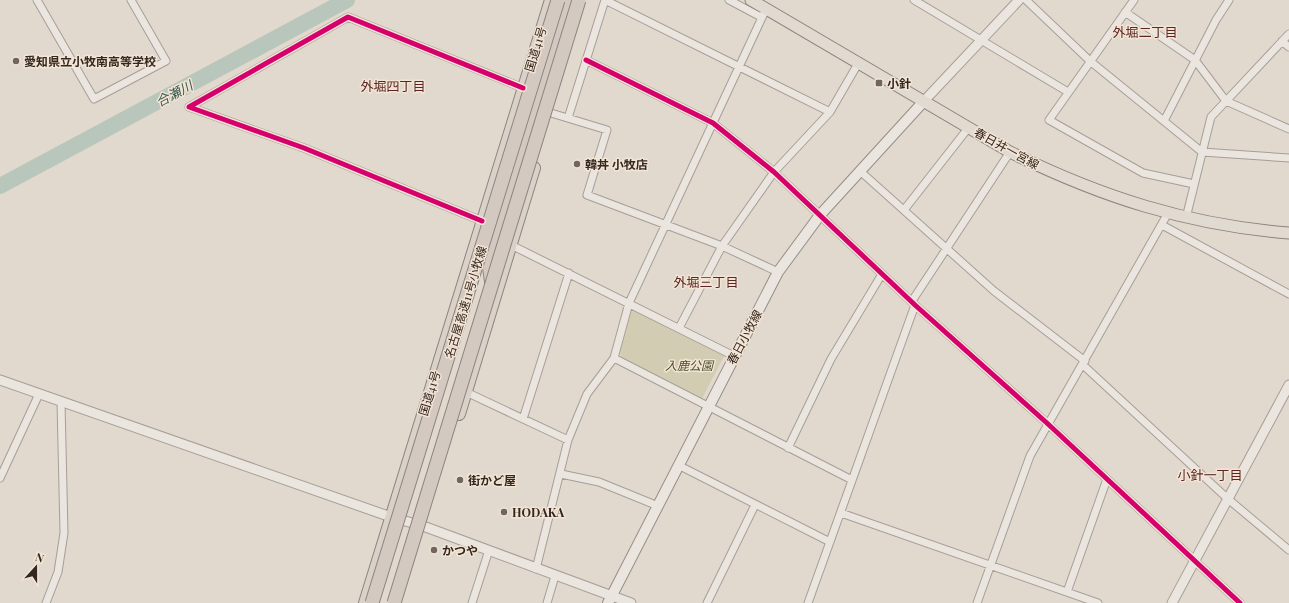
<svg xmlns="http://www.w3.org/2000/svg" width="1289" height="603" font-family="'Playfair Display','Noto Sans JP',serif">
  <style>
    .green { fill: #d2cdb2 }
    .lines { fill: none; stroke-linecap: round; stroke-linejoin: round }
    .river { stroke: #b8c6bb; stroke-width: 16 }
    .minor-casing { stroke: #a79e97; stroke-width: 9 }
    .tertiary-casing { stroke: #a79e97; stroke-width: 11 }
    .secondary-casing { stroke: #968e87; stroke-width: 12 }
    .primary-casing { stroke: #8c847e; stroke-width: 13 }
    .trunk-casing { stroke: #8c847e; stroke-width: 14 }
    .motorway-casing { stroke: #8c847e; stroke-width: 15 }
    .minor { stroke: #eae5df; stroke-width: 7 }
    .tertiary { stroke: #eae5df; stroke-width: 9 }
    .secondary { stroke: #eae5df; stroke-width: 10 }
    .primary { stroke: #e1dad1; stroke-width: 11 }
    .trunk { stroke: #dad2c8; stroke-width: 12 }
    .motorway { stroke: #d4c9c0; stroke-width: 13 }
    .motorway-bridge-casing { stroke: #8c847e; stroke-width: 15; stroke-linecap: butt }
    .motorway-bridge { stroke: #d4c9c0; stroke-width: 13 }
    .cycleway-casing { stroke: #f2e5d5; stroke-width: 8 }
    .cycleway { stroke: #d6006c; stroke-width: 5 }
    .poi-dot { fill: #71655d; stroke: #f2e5d5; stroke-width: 1.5 }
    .labels { text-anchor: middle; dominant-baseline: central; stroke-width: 3; stroke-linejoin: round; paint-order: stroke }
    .street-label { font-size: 12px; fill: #352720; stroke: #f2e5d5 }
    .poi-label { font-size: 12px; font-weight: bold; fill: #352720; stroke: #f2e5d5; text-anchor: start }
    .park-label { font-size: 12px; font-style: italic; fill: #4c4f29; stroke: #f2e5d5 }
    .neighbourhood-label { font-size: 13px; fill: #5d2624; stroke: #f2e5d5 }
    .water-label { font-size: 13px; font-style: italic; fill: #31534b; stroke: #f2e5d5 }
  </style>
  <rect width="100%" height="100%" fill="#e1d8ce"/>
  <!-- green -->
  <path class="green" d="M 634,311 L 724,356 L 702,399 L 622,358 L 620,354 L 631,312 Z"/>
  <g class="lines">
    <!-- river -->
    <path class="river" d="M 0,186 L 347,0"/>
    <defs>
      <path id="minor" d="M 37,0 L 94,99 L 166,61 L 131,0
        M 605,0 L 830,112 L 774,172 L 722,246 L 679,328
        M 729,0 L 761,17
        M 914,0 L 1068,92
        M 1026,0 L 1090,61 L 1202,152 L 1289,158
        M 1134,0 L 1049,120 L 1143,173 L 1194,184
        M 1125,12 L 1195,60 L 1226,101 L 1289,129
        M 1282,41 L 1289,47
        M 586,60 L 713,123 L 774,172 L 915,305 L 1048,424 L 1240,603
        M 830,112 L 859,62
        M 551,113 L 607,130 L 587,195 L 722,246 L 778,272
        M 568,118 L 605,0
        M 1164,121 L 1216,20 L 1229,0
        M 860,171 L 994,291 L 1085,361
        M 904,210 L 969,127
        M 1186,218 L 1211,117 L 1289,34
        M 482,221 L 304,148 L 189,107 L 348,17 L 523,88
        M 1162,225 L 1289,294
        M 511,245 L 734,356
        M 912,301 L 1010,152
        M 614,358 L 852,480
        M 1083,365 L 1228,499 L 1289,550
        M 466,392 L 568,440
        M 523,419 L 569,273
        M 788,448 L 831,359 L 882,274
        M 678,465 L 830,542
        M 561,474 L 599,482 L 658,506
        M 0,478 L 39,394
        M 841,513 L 1098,603
        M 536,569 L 568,440 L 587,394 L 614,358 L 629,303 L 766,9
        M 1067,592 L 1107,479
        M 46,603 L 58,572 L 64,533 L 61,402
        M 472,603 L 489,550
        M 547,603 L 555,576
        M 707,603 L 755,505
        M 808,603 L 915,305
        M 977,603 L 1030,456 L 1168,213"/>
      <path id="tertiary" d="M 925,100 L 1019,0
        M 0,380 L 391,517 L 423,526 L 631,603
        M 1172,603 L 1289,385"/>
      <path id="secondary" d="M 608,603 L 778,272 L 820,215 L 925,100"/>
      <path id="primary" d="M 751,0 L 1010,152 C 1101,197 1188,225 1289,233"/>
      <path id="trunk" d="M 459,414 L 534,168
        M 365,603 L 551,0"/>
      <path id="motorway" d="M 492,285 L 489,264 L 570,0"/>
    </defs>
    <!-- minor casing -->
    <use href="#minor" class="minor-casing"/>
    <!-- tertiary casing -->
    <use href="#tertiary" class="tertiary-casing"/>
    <!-- secondary casing -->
    <use href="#secondary" class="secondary-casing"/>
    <!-- primary casing -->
    <use href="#primary" class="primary-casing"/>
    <!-- trunk casing -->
    <use href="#trunk" class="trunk-casing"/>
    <!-- motorway casing -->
    <use href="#motorway" class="motorway-casing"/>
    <!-- minor -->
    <use href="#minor" class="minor"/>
    <!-- tertiary -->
    <use href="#tertiary" class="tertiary"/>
    <!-- secondary -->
    <use href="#secondary" class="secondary"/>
    <!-- primary -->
    <use href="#primary" class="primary"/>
    <!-- trunk -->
    <use href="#trunk" class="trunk"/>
    <!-- motorway -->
    <use href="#motorway" class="motorway"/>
    <defs>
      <path id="motorway-bridge" d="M 372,603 L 558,0
        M 394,603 L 579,0"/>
    </defs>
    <!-- motorway-bridge casing -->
    <use href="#motorway-bridge" class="motorway-bridge-casing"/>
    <!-- motorway-bridge -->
    <use href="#motorway-bridge" class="motorway-bridge"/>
    <defs>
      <path id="cycleway" d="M 586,60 L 713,123 L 774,172 L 915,305 L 1048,424 L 1240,603
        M 482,221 L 304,148 L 189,107 L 348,17 L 523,88"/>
    </defs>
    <!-- cycleway casing -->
    <use href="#cycleway" class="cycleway-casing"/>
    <!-- cycleway -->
    <use href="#cycleway" class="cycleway"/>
  </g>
  <!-- markers -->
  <g class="poi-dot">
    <circle cx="16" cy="61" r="4"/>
    <rect x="875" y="79" width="8" height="8" rx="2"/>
    <circle cx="577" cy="164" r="4"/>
    <circle cx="460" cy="480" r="4"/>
    <circle cx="504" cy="512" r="4"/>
    <circle cx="434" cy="550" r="4"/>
  </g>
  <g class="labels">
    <!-- street labels -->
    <g class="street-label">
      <text transform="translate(535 49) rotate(-73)">国道41号</text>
      <text transform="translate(1007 148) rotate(29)">春日井一宮線</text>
      <text transform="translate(465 302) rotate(-73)">名古屋高速11号小牧線</text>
      <text transform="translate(744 337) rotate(-62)">春日小牧線</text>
      <text transform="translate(429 393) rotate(-73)">国道41号</text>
    </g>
    <!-- poi labels -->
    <g class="poi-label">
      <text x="24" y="61">愛知県立小牧南高等学校</text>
      <text x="887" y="83">小針</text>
      <text x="585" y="164">韓丼 小牧店</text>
      <text x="468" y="480">街かど屋</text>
      <text x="512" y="512">HODAKA</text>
      <text x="442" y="550">かつや</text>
    </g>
    <!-- park labels -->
    <g class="park-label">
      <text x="689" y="365">入鹿公園</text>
    </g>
    <!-- neighbourhood labels -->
    <g class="neighbourhood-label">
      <text x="1145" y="31">外堀二丁目</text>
      <text x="393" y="85">外堀四丁目</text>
      <text x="706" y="281">外堀三丁目</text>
      <text x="1210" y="474">小針一丁目</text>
    </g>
    <!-- water labels -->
    <g class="water-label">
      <text transform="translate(174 93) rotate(-28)">合瀬川</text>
    </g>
  </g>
  <!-- north arrow -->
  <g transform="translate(36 567) rotate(21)" stroke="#f2e5d5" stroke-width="3" paint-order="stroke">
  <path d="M0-3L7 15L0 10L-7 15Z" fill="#352720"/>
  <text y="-6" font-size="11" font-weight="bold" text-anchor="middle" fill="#352720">N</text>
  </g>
</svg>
